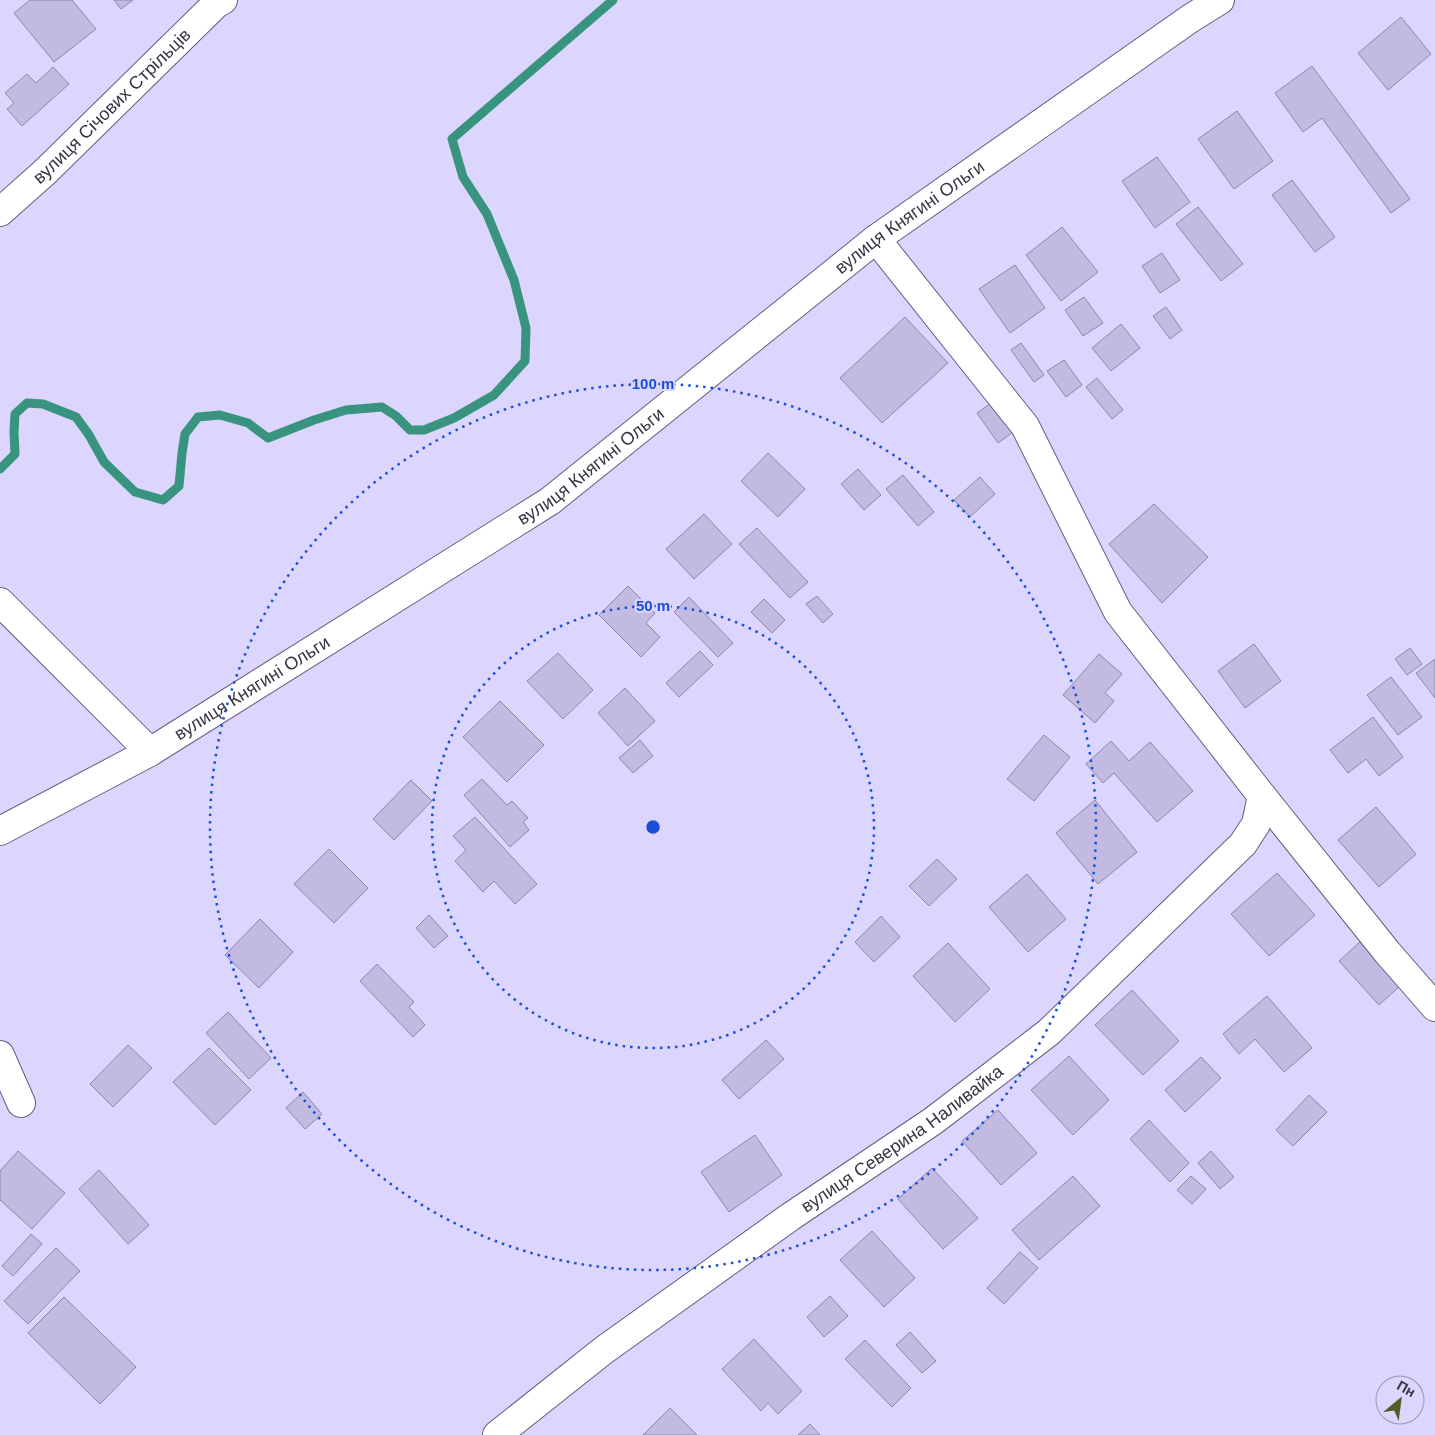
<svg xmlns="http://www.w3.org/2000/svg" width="1435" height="1435" font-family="Arial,sans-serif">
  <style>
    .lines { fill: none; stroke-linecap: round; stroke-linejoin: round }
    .stream { stroke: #38947e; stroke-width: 9 }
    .building { fill: #c2bae1; stroke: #8e86ab }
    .minor-casing { stroke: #645d80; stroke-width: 30 }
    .minor { stroke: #fff; stroke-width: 28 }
    .ring { fill: none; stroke: #1d4ed8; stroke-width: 2.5; stroke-dasharray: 2.5 5 }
    .labels { text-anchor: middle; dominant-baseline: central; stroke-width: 4; stroke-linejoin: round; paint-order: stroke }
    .street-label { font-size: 18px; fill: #383545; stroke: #dcd5fd }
    .centre { fill: #1d4ed8; stroke: #dcd5fd; stroke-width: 2.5 }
    .ring-label { font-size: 15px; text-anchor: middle; font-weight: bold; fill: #1d4ed8; stroke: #dcd5fd; stroke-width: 4; stroke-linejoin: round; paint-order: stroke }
  </style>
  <rect width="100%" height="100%" fill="#dcd5fd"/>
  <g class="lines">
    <!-- stream -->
    <path class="stream" d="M 0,469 L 15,454 L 14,432 L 15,414 L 27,403 L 43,404 L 76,417 L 89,435 L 104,462 L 135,492 L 163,500 L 179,486 L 182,453 L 185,434 L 198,417 L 220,415 L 248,423 L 268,438 L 314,420 L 346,410 L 382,407 L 396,416 L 410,430 L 424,430 L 454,418 L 494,395 L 525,361 L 526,328 L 514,280 L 487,214 L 463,177 L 452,139 L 613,0"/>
  </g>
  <!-- building -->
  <path class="building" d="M 30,0 L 72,0 L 96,29 L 54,62 L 14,13 Z
    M 114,0 L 133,0 L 121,9 Z
    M 1401,17 L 1431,54 L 1388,90 L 1358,53 Z
    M 1312,66 L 1410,199 L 1391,213 L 1322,118 L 1303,132 L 1275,93 Z
    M 53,67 L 69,84 L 22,126 L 7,109 L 14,103 L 5,93 L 27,74 L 36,83 Z
    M 1237,111 L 1273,161 L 1234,189 L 1198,139 Z
    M 1157,157 L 1190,202 L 1155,228 L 1122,181 Z
    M 1292,180 L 1335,237 L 1315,252 L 1272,195 Z
    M 1198,207 L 1243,264 L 1221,281 L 1176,224 Z
    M 1062,227 L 1098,272 L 1061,301 L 1026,255 Z
    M 1162,253 L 1180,280 L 1160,293 L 1142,266 Z
    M 1015,265 L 1045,308 L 1010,333 L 979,289 Z
    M 1084,297 L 1103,323 L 1083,336 L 1065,310 Z
    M 1166,307 L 1182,330 L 1170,339 L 1153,316 Z
    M 905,317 L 948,363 L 882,423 L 840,378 Z
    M 1121,324 L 1140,348 L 1111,371 L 1092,348 Z
    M 1021,343 L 1044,375 L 1034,382 L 1011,350 Z
    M 1064,360 L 1082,385 L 1066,397 L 1047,371 Z
    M 1097,378 L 1123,410 L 1112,419 L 1086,387 Z
    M 995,400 L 1016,430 L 998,443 L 977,413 Z
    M 768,453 L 805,489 L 778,517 L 741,481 Z
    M 858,469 L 881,495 L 864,510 L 841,484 Z
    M 903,475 L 934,512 L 918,526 L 886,489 Z
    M 980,477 L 995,494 L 970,517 L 954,500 Z
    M 1154,504 L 1208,557 L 1162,603 L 1109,544 Z
    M 704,514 L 732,544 L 694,579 L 666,549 Z
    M 757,528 L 808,582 L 790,598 L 739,544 Z
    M 628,586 L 655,613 L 646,623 L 660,637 L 641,657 L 599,615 Z
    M 817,596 L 833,614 L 823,623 L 806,604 Z
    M 689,597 L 733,643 L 718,657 L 674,612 Z
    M 764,599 L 785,620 L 772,633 L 751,612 Z
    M 1254,644 L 1281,681 L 1245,708 L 1218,671 Z
    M 1410,648 L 1422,664 L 1407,675 L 1395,659 Z
    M 700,651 L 713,665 L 679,697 L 666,683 Z
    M 558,653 L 593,690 L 563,719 L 527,681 Z
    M 1099,654 L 1122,674 L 1105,693 L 1114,701 L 1095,723 L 1063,695 Z
    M 1435,659 L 1435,698 L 1416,673 Z
    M 1391,677 L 1422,717 L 1398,735 L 1367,695 Z
    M 625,688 L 655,721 L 628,746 L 598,713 Z
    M 500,701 L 544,745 L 507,782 L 463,737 Z
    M 1373,717 L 1403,757 L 1379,776 L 1366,759 L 1348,773 L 1330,750 Z
    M 1044,735 L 1070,757 L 1034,801 L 1007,779 Z
    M 640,740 L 653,756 L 633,773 L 619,758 Z
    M 1111,741 L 1129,761 L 1150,742 L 1193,791 L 1157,822 L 1114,773 L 1103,783 L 1086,764 Z
    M 482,779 L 507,805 L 512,801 L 528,818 L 523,822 L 529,830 L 510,847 L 464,795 Z
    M 411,780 L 432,801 L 394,840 L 373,819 Z
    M 1095,800 L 1137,852 L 1098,884 L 1056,833 Z
    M 1376,807 L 1416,854 L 1379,887 L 1338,840 Z
    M 475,817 L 537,884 L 515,904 L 494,881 L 483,892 L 455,861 L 466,850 L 453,836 Z
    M 329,849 L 368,888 L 334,923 L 294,884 Z
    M 937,859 L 957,879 L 929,906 L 909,886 Z
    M 1277,873 L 1315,915 L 1269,956 L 1231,914 Z
    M 1027,874 L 1066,919 L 1028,952 L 989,907 Z
    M 429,915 L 448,936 L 434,948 L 416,928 Z
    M 881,916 L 900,937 L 874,962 L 855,942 Z
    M 260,919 L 293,952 L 259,988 L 225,955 Z
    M 1360,942 L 1400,986 L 1379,1005 L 1339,961 Z
    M 948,943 L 990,989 L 955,1022 L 913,976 Z
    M 377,964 L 414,1002 L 409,1007 L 425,1025 L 413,1037 L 360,981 Z
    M 1132,990 L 1179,1041 L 1143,1075 L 1095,1025 Z
    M 1267,996 L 1312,1048 L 1284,1072 L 1255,1039 L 1239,1054 L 1223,1034 Z
    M 228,1012 L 271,1058 L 249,1079 L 206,1033 Z
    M 766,1040 L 784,1059 L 739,1099 L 722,1080 Z
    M 128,1045 L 152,1068 L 113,1107 L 90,1084 Z
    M 209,1048 L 251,1090 L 215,1125 L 173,1082 Z
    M 1069,1056 L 1109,1100 L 1073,1135 L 1031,1090 Z
    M 1201,1057 L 1221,1078 L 1185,1112 L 1165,1090 Z
    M 303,1092 L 322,1114 L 305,1129 L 286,1108 Z
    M 1309,1095 L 1327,1112 L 1293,1146 L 1276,1130 Z
    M 998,1110 L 1037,1153 L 1001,1185 L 962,1141 Z
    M 1149,1120 L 1189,1163 L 1170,1182 L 1130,1139 Z
    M 755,1135 L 782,1175 L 729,1212 L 701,1172 Z
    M 18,1151 L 65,1193 L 32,1229 L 0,1200 L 0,1171 Z
    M 1211,1151 L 1234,1177 L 1220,1189 L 1198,1163 Z
    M 932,1168 L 978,1218 L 943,1249 L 898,1199 Z
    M 99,1170 L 149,1225 L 128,1244 L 79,1189 Z
    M 1073,1176 L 1100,1206 L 1039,1260 L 1012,1230 Z
    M 1191,1176 L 1206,1189 L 1192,1204 L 1177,1190 Z
    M 872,1231 L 915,1278 L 884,1307 L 840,1260 Z
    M 31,1234 L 42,1244 L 13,1276 L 2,1266 Z
    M 56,1248 L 80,1271 L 28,1324 L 4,1301 Z
    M 1020,1252 L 1038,1268 L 1004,1304 L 987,1288 Z
    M 830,1296 L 848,1316 L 824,1337 L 807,1317 Z
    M 64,1297 L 136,1367 L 100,1404 L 28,1333 Z
    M 910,1332 L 936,1361 L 922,1373 L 896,1345 Z
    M 754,1339 L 802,1391 L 778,1414 L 768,1403 L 761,1411 L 722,1369 Z
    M 865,1340 L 911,1388 L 892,1407 L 845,1359 Z
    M 670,1408 L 697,1435 L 643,1435 Z
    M 810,1424 L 820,1435 L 798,1435 Z"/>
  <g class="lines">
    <defs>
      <g id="minor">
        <path id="s1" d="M 0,212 L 45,172 L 216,4 L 223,0"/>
        <path d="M 876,239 L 1025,426 L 1118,612 L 1262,796 L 1387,952 L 1435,1007"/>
        <path d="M 0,602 L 150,752"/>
        <path id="s2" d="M 0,831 L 150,752 L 550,501 L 876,239 L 1191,18 L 1220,0"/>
        <path d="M 0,1055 L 21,1103"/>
        <path id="s3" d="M 497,1435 L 604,1350 L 790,1217 L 933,1121 L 1049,1032 L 1243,844 L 1256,824 L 1262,796"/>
      </g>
    </defs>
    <!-- minor casing -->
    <use href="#minor" class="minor-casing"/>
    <!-- minor -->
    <use href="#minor" class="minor"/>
  </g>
  <!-- distance rings -->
  <g class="ring">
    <circle cx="653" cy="827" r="221"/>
    <circle cx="653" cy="827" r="443"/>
  </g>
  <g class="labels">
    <!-- street labels -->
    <g class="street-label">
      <text stroke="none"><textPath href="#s1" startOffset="154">вулиця Січових Стрільців</textPath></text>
      <text stroke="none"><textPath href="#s2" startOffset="1100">вулиця Княгині Ольги</textPath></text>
      <text stroke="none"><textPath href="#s2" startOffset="695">вулиця Княгині Ольги</textPath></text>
      <text stroke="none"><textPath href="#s2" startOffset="290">вулиця Княгині Ольги</textPath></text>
      <text stroke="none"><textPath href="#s3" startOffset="502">вулиця Северина Наливайка</textPath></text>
    </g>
  </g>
  <circle cx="653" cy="827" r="8" class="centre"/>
  <g class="ring-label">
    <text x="653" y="389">100 m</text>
    <text x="653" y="611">50 m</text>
  </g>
  <!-- north arrow -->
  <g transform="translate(1400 1400) rotate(29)"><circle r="24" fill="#dcd5fd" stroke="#9a95b3"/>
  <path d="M0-4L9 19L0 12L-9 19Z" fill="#555a28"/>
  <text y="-8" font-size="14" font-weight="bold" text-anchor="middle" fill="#383545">Пн</text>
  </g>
</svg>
